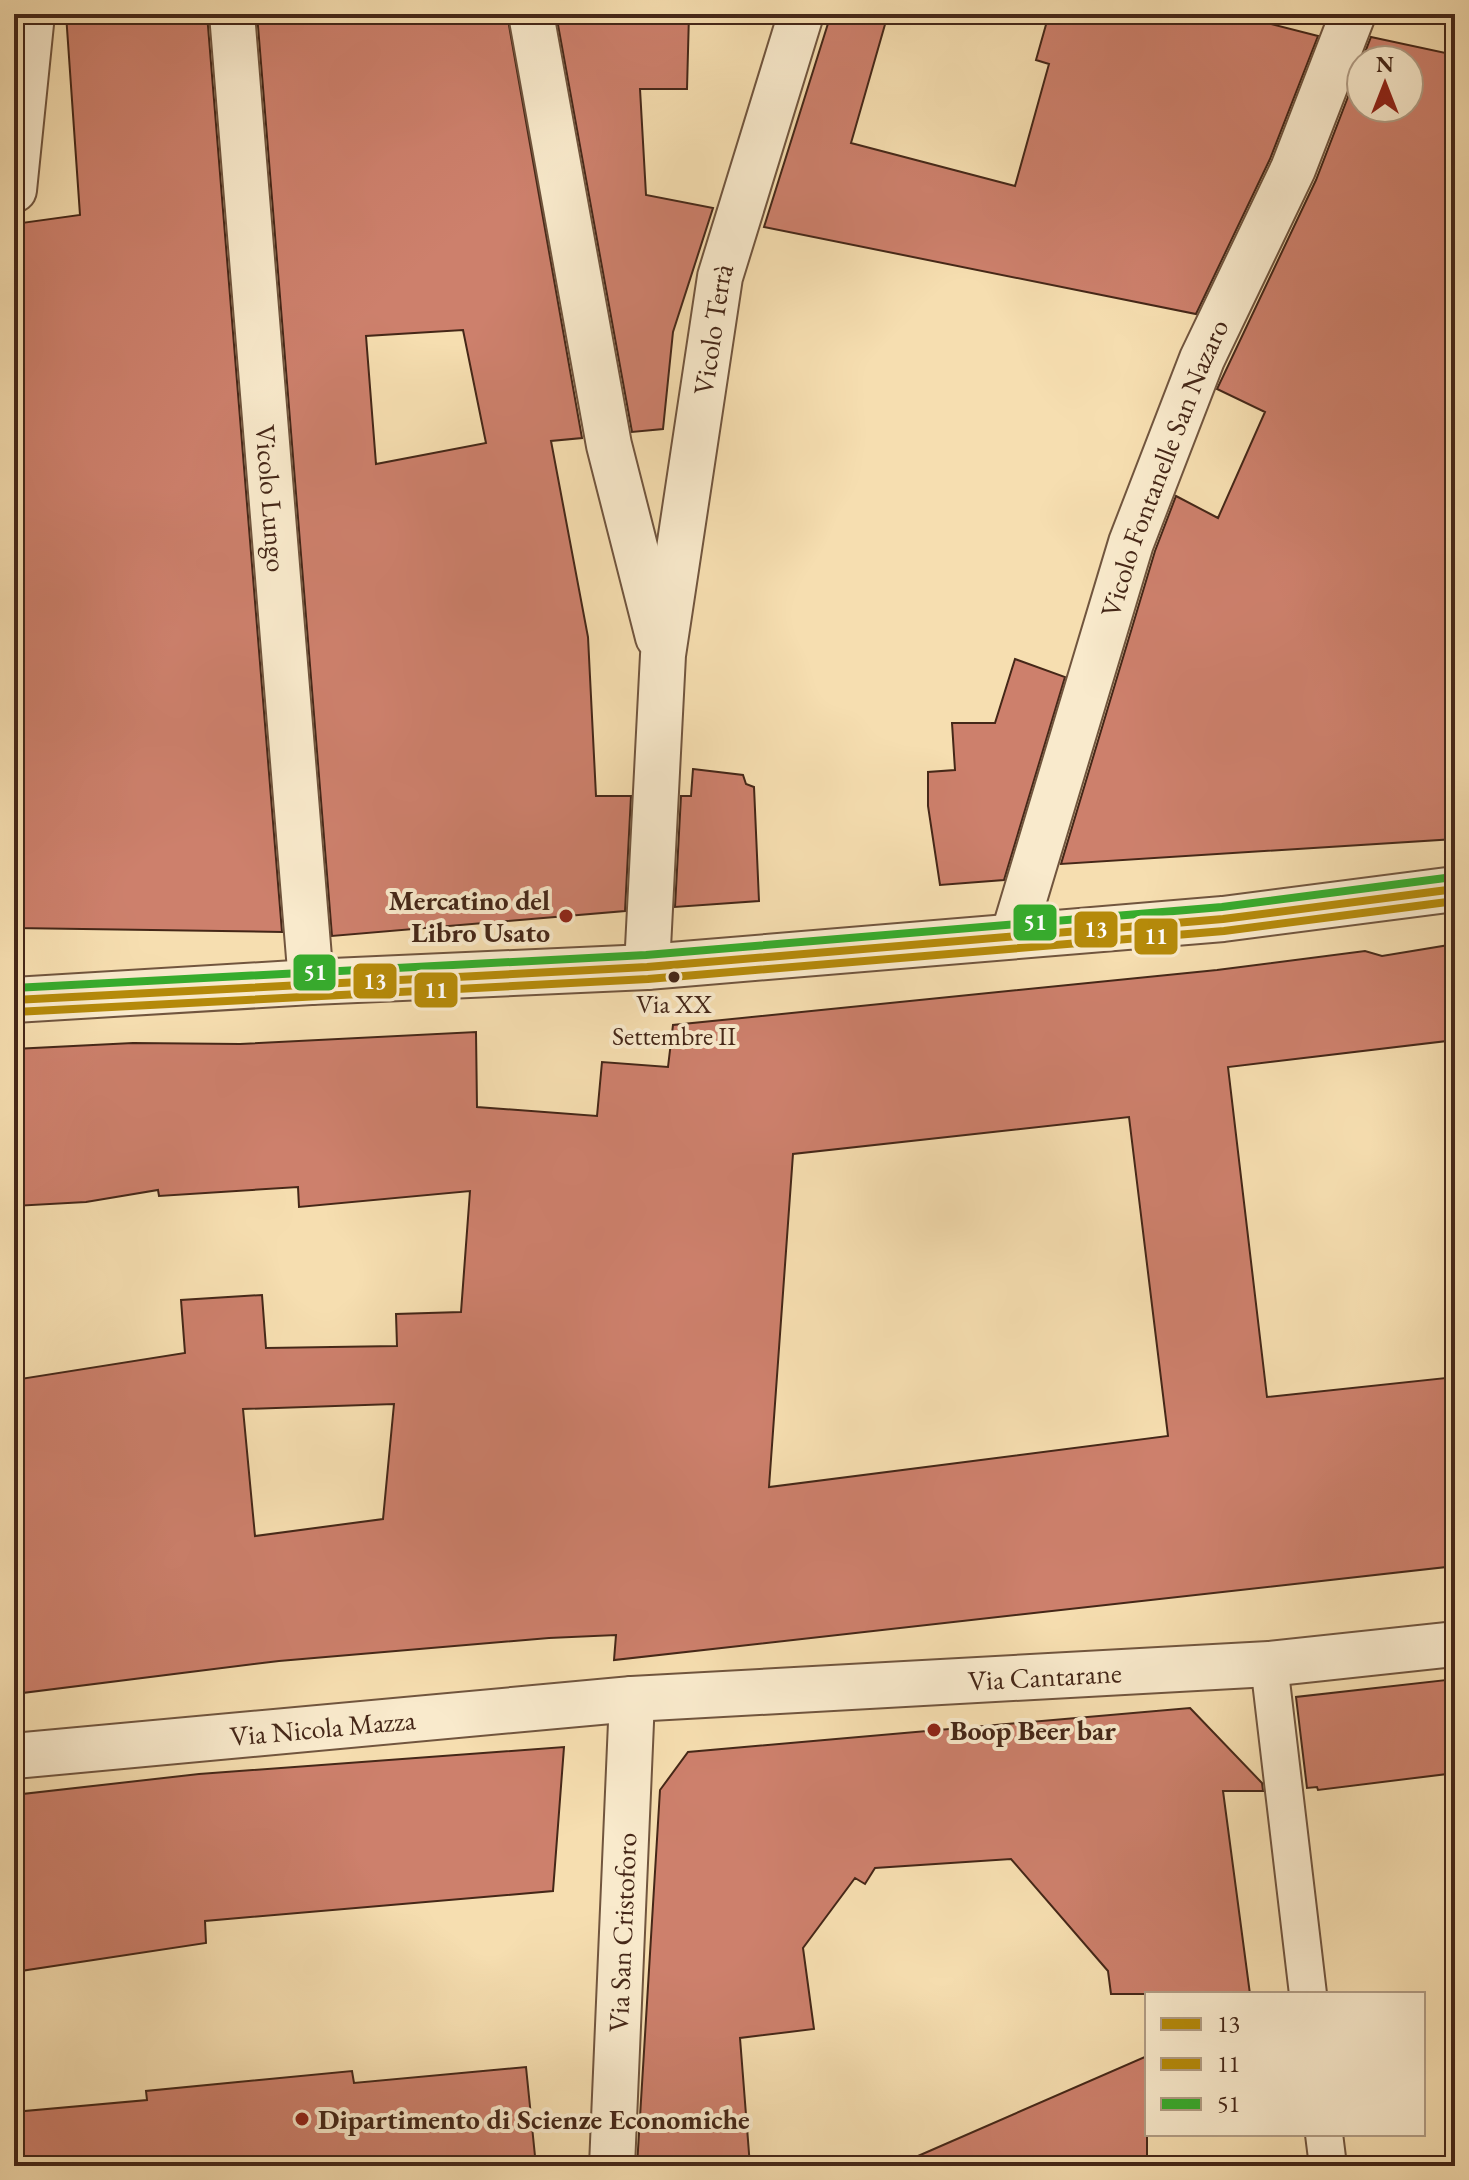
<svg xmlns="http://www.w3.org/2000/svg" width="1469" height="2180" font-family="'EB Garamond',serif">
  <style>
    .building { fill: #cd806c; stroke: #452718; stroke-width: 2; fill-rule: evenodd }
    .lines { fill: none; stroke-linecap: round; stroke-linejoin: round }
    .service-casing { stroke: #71553e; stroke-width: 40 }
    .minor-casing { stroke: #71553e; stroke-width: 48 }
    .tertiary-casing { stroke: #71553e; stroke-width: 48 }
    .service { stroke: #f9eacc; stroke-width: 36 }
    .minor { stroke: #f9eacc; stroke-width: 44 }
    .tertiary { stroke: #f9eacc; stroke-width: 44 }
    .bus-1-casing { stroke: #f9eacc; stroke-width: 14 }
    .bus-2-casing { stroke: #f9eacc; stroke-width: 14 }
    .bus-3-casing { stroke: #f9eacc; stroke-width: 14 }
    .bus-1 { stroke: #b58a0a; stroke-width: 8 }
    .bus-2 { stroke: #b58a0a; stroke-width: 8 }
    .bus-3 { stroke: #36ac2d; stroke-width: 8 }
    .poi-dot { fill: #8f2418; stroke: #f9eacc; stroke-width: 3 }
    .bus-dot { fill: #452718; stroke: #f9eacc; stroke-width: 3 }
    .labels { text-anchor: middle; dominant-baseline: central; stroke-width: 8; stroke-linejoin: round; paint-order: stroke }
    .bus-label { font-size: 26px; fill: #452718; stroke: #f9eacc }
    .street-label { font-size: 28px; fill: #452718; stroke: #f9eacc }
    .poi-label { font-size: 28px; font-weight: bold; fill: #452718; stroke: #f9eacc; text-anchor: start }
    .line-badge { stroke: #f9eacc; stroke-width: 3 }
    .badge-label { font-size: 22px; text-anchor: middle; font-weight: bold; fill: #fff }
  </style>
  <rect width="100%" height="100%" fill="#f6deb0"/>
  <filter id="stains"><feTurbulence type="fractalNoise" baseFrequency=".0025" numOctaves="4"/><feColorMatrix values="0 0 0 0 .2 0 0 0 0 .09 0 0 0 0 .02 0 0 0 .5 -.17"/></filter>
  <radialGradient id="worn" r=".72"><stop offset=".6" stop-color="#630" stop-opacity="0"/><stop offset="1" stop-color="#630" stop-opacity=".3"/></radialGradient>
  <!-- building -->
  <path class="building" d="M 66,14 L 207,14 L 282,932 L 14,928 L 14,224 L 80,215 Z
    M 257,14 L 507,14 L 582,438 L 551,441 L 588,637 L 596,796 L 631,796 L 625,911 L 332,936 ZM 463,330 L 486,443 L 376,464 L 366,336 Z
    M 556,14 L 689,14 L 687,89 L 640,89 L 646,195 L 713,208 L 673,332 L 663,429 L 632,432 Z
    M 831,14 L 888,14 L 851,143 L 1015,186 L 1049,64 L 1036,60 L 1049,14 L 1232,14 L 1318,36 L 1270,159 L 1196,314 L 764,227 Z
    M 1371,37 L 1455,55 L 1455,839 L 1061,864 L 1155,551 L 1176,496 L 1218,518 L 1265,412 L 1217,389 L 1316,180 L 1361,63 L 1361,108 L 1409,108 L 1409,60 L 1362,60 Z
    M 1015,659 L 1065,677 L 1004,880 L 940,885 L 928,806 L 928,772 L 955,770 L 952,723 L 995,723 Z
    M 693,769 L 743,775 L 746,784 L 754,787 L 759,901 L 675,907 L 681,796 L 691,796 Z
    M 1455,944 L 1455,1040 L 1228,1067 L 1267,1397 L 1455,1377 L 1455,1566 L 614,1660 L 616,1635 L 549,1638 L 279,1661 L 14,1694 L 14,1380 L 185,1353 L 181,1300 L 262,1295 L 266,1348 L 397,1346 L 396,1314 L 461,1312 L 470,1191 L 299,1207 L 298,1187 L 159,1196 L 158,1190 L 86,1202 L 14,1206 L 14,1049 L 133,1043 L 240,1044 L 476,1032 L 477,1107 L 597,1116 L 602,1062 L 668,1067 L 673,1025 L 1217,970 L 1365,951 L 1382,956 ZM 1129,1117 L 1168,1436 L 769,1487 L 793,1154 ZM 394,1404 L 383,1519 L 255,1536 L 243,1409 Z
    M 1455,1679 L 1455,1773 L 1318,1790 L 1317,1787 L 1307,1788 L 1296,1697 Z
    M 1190,1708 L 1262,1783 L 1263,1791 L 1223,1791 L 1250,1994 L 1111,1994 L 1108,1971 L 1011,1859 L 875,1868 L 865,1884 L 855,1878 L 803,1948 L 814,2029 L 740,2038 L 750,2166 L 637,2166 L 660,1790 L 688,1752 Z
    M 564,1747 L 553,1891 L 205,1921 L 206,1943 L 14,1972 L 14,1795 L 199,1774 Z
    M 1147,2056 L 1147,2166 L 895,2166 Z
    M 526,2067 L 536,2166 L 14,2166 L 14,2112 L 147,2100 L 146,2091 L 352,2071 L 354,2083 Z"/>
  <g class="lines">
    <defs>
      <path id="service" d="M 1269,1664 L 1308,1994
        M 1324,2134 L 1328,2166"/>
      <g id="minor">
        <path id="s1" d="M 232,14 L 311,982"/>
        <path d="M 531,14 L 609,445 L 658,637"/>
        <path d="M 14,190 L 32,14"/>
        <path id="s2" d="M 1013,936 L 1131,543 L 1202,359 L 1293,169 L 1353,14"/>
        <path id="s3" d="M 647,967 L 663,655 L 720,277 L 801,14"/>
        <path id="s4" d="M 14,1756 L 632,1699 L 1269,1664 L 1455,1644"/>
        <path id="s5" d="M 612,2166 L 632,1699"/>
      </g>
      <path id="tertiary" d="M 14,1000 L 311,982 L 647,967 L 1223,919 L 1455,889"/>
    </defs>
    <!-- service casing -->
    <use href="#service" class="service-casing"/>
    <!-- minor casing -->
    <use href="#minor" class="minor-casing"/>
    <!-- tertiary casing -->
    <use href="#tertiary" class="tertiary-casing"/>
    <!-- service -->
    <use href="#service" class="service"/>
    <!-- minor -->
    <use href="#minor" class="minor"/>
    <!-- tertiary -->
    <use href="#tertiary" class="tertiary"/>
    <defs>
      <path id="bus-1" d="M 14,1000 L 647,967 L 1223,919 L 1455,889"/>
      <path id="bus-2" d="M 15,1012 L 648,979 L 1224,931 L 1455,901"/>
      <path id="bus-3" d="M 14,988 L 646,955 L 1222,907 L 1453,877"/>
    </defs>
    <!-- bus-1 casing -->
    <use href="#bus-1" class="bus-1-casing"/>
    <!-- bus-2 casing -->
    <use href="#bus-2" class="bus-2-casing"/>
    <!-- bus-3 casing -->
    <use href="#bus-3" class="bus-3-casing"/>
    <!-- bus-1 -->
    <use href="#bus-1" class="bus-1"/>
    <!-- bus-2 -->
    <use href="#bus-2" class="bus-2"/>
    <!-- bus-3 -->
    <use href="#bus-3" class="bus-3"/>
  </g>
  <!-- markers -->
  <g class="poi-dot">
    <circle cx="566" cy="916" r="8"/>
    <circle cx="934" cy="1730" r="8"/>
    <circle cx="302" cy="2119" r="8"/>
  </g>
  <circle class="bus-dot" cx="674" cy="977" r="7"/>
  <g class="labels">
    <!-- bus labels -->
    <g class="bus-label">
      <text x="674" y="1004">Via XX<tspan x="674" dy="32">Settembre II</tspan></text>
    </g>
    <!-- street labels -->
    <g class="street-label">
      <text stroke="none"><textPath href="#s3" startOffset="642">Vicolo Terrà</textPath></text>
      <text stroke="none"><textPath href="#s2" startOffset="492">Vicolo Fontanelle San Nazaro</textPath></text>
      <text stroke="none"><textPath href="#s1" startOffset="486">Vicolo Lungo</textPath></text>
      <text stroke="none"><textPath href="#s4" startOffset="1034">Via Cantarane</textPath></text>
      <text stroke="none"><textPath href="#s4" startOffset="310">Via Nicola Mazza</textPath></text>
      <text stroke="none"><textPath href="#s5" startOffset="234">Via San Cristoforo</textPath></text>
    </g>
    <!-- poi labels -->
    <g class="poi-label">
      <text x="550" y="900" text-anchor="end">Mercatino del<tspan x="550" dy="32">Libro Usato</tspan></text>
      <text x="950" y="1730">Boop Beer bar</text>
      <text x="318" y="2119">Dipartimento di Scienze Economiche</text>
    </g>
  </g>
  <g class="line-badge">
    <rect x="1012" y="903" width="46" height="39" rx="8" fill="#36ac2d"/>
    <rect x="1073" y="910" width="46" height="39" rx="8" fill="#b58a0a"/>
    <rect x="1133" y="917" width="46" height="39" rx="8" fill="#b58a0a"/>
    <rect x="292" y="953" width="45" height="39" rx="8" fill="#36ac2d"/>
    <rect x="352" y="962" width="46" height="38" rx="8" fill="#b58a0a"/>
    <rect x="413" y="971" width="46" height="38" rx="8" fill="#b58a0a"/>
  </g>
  <g class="badge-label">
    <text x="1035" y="930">51</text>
    <text x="1096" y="937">13</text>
    <text x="1156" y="944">11</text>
    <text x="315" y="980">51</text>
    <text x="375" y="989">13</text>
    <text x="436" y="998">11</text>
  </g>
  <!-- margin -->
  <rect width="1469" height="2180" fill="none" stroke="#f6deb0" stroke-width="48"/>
  <rect x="16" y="16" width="1437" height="2148" fill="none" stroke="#452718" stroke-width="4"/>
  <rect x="24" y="24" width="1421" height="2132" fill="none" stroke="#452718" stroke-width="2"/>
  <!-- legend -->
  <rect x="1145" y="1992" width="280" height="144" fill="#f9eacc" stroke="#b19c84" stroke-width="2"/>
  <rect x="1161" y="2018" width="40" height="12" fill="#b58a0a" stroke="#b19c84" stroke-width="2"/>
  <text x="1217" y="2032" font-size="24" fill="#452718">13</text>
  <rect x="1161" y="2058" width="40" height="12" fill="#b58a0a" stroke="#b19c84" stroke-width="2"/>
  <text x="1217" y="2072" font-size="24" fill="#452718">11</text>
  <rect x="1161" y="2098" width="40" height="12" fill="#36ac2d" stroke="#b19c84" stroke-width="2"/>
  <text x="1217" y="2112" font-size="24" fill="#452718">51</text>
  <!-- north arrow -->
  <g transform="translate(1385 84)"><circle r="38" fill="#f9eacc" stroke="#b19c84" stroke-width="2"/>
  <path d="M0-6L14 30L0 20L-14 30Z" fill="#8f2418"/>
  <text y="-12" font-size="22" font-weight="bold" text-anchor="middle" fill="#452718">N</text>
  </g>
  <rect width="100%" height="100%" filter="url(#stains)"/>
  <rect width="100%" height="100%" fill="url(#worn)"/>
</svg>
